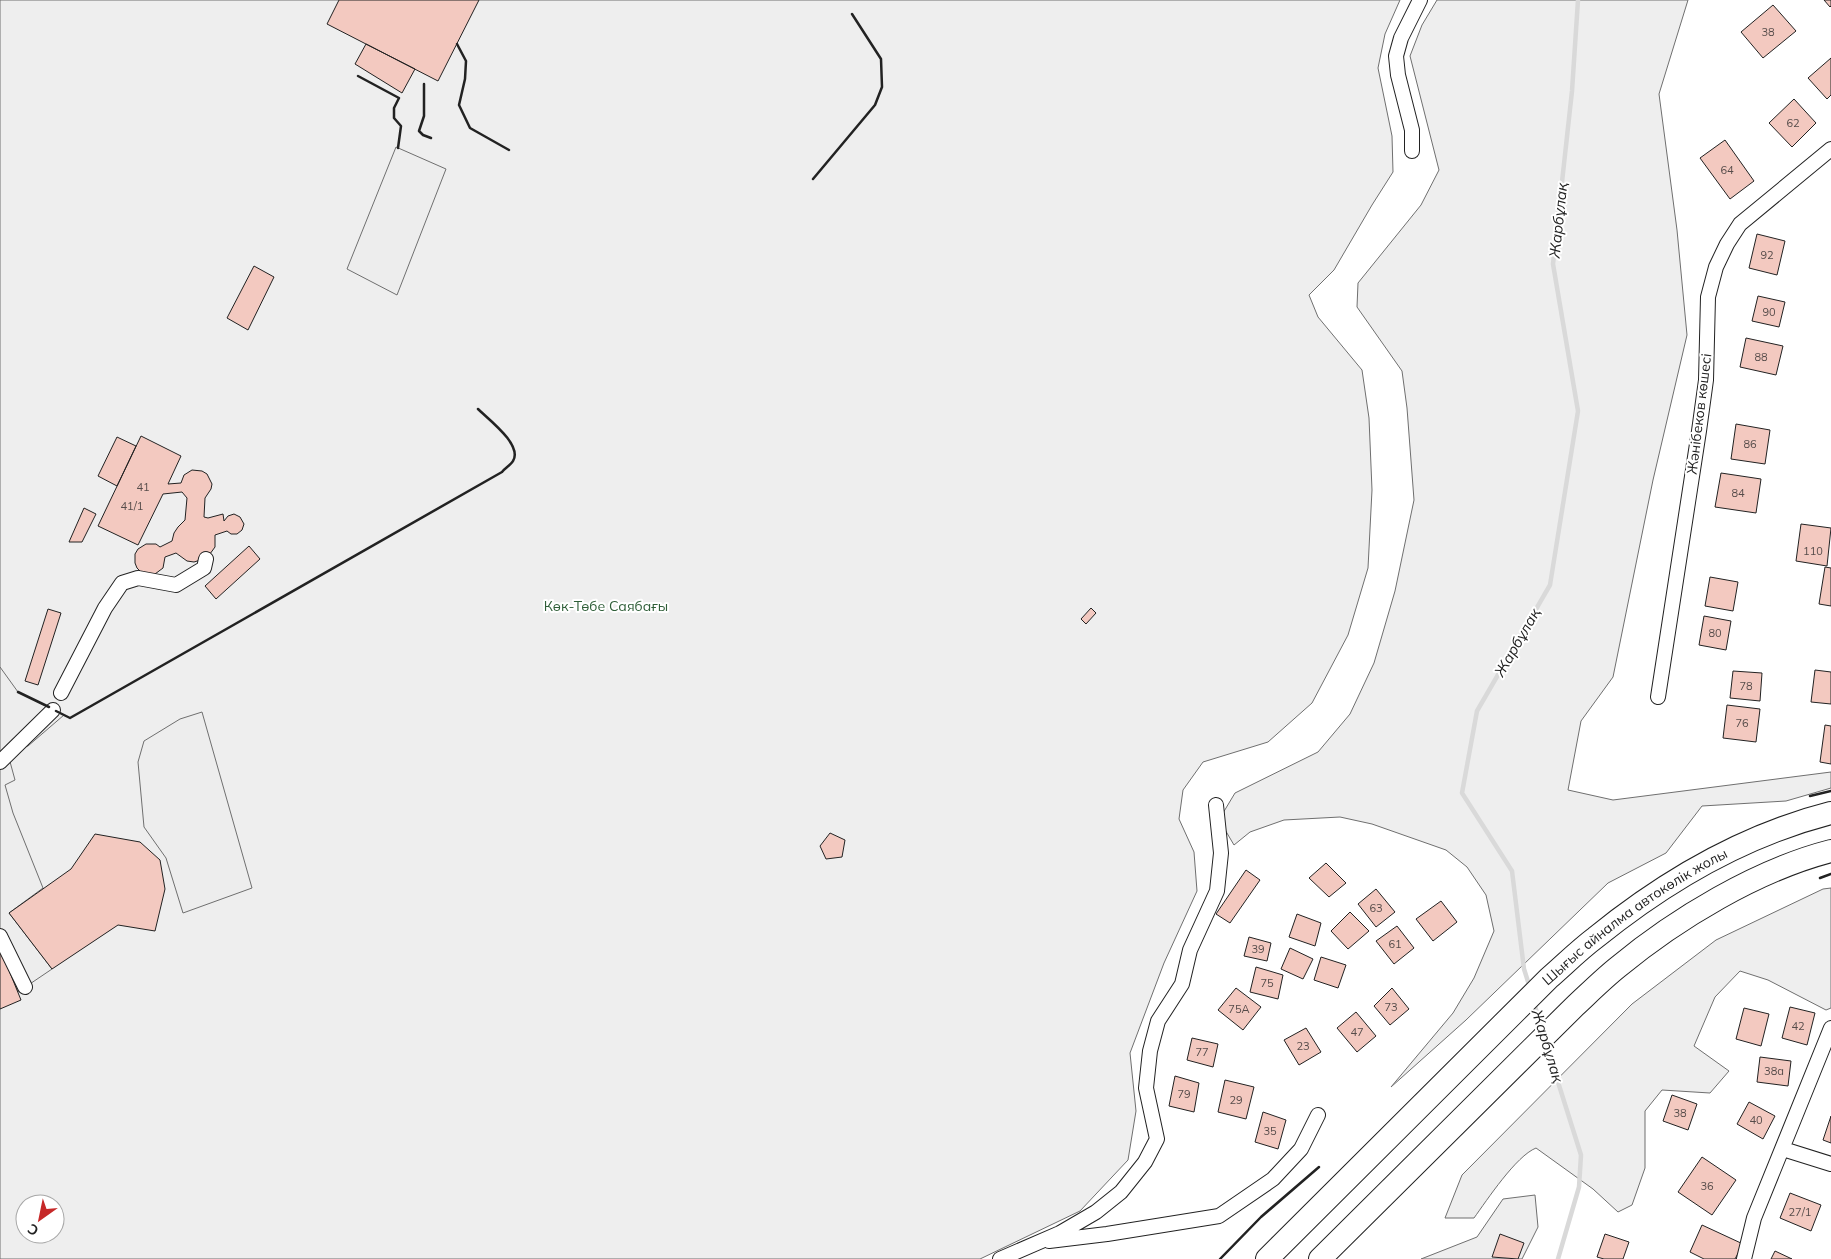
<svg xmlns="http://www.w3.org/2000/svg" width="1831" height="1259" font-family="Mulish,sans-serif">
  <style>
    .green { fill: #eee; stroke: #6f6f6f; fill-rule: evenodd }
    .parking { fill: #ededed; stroke: #6f6f6f }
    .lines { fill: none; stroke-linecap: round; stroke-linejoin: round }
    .stream { stroke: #d9d9d9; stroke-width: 4.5 }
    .building { fill: #f3c9c0; stroke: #222 }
    .street-casing { stroke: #222; stroke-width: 16 }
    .primary-casing { stroke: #222; stroke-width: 24 }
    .street { stroke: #fff; stroke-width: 14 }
    .primary { stroke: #fff; stroke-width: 22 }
    .wall { stroke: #222; stroke-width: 2.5 }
    .labels { text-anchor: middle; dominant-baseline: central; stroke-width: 4; stroke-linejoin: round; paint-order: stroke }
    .number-label { font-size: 11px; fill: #564c4a }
    .street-label { font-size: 14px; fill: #222; stroke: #fff }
    .park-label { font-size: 14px; fill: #2f5e38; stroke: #fff }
    .water-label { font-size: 15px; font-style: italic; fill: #222; stroke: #fff }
  </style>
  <rect width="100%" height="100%" fill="#fff"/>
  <!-- green -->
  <path class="green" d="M 0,0 L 1400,0 L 1385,34 L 1378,68 L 1392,136 L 1393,172 L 1372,205 L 1334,270 L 1309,295 L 1318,317 L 1362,370 L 1369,418 L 1372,490 L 1368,568 L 1348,635 L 1312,703 L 1268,742 L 1203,762 L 1183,790 L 1179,819 L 1194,852 L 1197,891 L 1164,963 L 1130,1053 L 1136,1111 L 1128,1160 L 1080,1211 L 980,1259 L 0,1259 ZM 25,1204 L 55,1204 L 55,1234 L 25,1234 Z
    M 1437,0 L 1688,0 L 1659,94 L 1677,230 L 1687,335 L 1653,480 L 1613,677 L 1581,721 L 1568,790 L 1613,800 L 1831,772 L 1831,788 L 1786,801 L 1702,806 L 1666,853 L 1608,883 L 1466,1020 L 1391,1087 L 1453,1013 L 1474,978 L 1494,931 L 1486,895 L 1467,867 L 1446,850 L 1372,824 L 1340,817 L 1284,820 L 1250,832 L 1234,845 L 1224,828 L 1223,813 L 1235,793 L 1318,752 L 1350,714 L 1374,663 L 1395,591 L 1414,500 L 1407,408 L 1402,371 L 1357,307 L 1358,283 L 1421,205 L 1439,170 L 1410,56 L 1422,25 Z
    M 1831,888 L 1831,1008 L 1826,1010 L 1768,980 L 1740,971 L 1715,997 L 1694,1046 L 1729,1071 L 1710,1093 L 1662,1090 L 1645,1111 L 1645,1168 L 1632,1205 L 1618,1212 L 1593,1189 L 1536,1148 C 1516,1156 1487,1200 1474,1218 L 1445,1218 L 1462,1175 L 1632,1004 L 1716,940 L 1823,889 Z
    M 1535,1195 L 1538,1227 L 1522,1259 L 1421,1259 L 1477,1237 L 1503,1199 Z"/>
  <!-- parking -->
  <path class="parking" d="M 396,147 L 446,169 L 397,295 L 347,269 Z
    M 0,667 L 18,692 L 64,715 L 28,746 L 16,748 L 9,758 L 15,780 L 5,785 L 13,813 L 43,888 L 9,913 L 52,969 L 18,992 L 0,948 Z
    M 202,712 L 252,888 L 183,913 L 166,858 L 144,827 L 138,762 L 144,741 L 180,719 Z"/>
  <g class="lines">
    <!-- stream -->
    <path class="stream" d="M 1530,988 L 1524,969 L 1512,871 L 1462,793 L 1477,711 L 1550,585 L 1578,411 L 1553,264 L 1572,91 L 1578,0
      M 1534,1003 L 1542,1029
      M 1546,1044 L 1581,1155 L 1579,1187 L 1558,1259"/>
  </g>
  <!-- building -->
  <path class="building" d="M 339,0 L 479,0 L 438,81 L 327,24 Z
    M 1824,0 L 1831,0 L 1831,6 L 1830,7 Z
    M 1773,5 L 1796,31 L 1763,58 L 1741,32 Z
    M 366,44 L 415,69 L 402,93 L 355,64 Z
    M 1831,58 L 1831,95 L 1827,99 L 1808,78 Z
    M 1794,99 L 1816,123 L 1792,147 L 1769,123 Z
    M 1725,140 L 1754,181 L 1730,199 L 1700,158 Z
    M 1757,234 L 1785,241 L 1777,275 L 1749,268 Z
    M 254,266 L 274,277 L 248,330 L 227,318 Z
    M 1758,296 L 1785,302 L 1779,327 L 1752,321 Z
    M 1746,338 L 1783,346 L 1776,375 L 1740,367 Z
    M 1736,424 L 1770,430 L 1765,464 L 1731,459 Z
    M 141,436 L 181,456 L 168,484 L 181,483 L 184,475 L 192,470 L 202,471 L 207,474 L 212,484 L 211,489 L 205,498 L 204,517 L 208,518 L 223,514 L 224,521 L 228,516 L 234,514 L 240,517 L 244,524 L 242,530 L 237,534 L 231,534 L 227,531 L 215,535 L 215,547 L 207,558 L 194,562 L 187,561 L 176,553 L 165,557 L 163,568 L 155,574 L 150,575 L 141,572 L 137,568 L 135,563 L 135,554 L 138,549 L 146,544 L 156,544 L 160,547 L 172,541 L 174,533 L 178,527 L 185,520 L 187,498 L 182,492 L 163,494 L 138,545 L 98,526 Z
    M 117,437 L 136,446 L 117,486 L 98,476 Z
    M 1721,473 L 1761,479 L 1756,513 L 1715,507 Z
    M 84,508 L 96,514 L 82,542 L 69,542 Z
    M 1801,524 L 1831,528 L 1827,566 L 1796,561 Z
    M 249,546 L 260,559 L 216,599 L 205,586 Z
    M 1825,567 L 1831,568 L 1831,606 L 1819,604 Z
    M 1710,577 L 1738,582 L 1733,611 L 1705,606 Z
    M 1091,608 L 1096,613 L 1086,624 L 1081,619 Z
    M 48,609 L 61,613 L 38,685 L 25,681 Z
    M 1704,616 L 1731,621 L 1726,650 L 1699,645 Z
    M 1815,670 L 1831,672 L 1831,704 L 1811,702 Z
    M 1733,671 L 1762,673 L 1760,701 L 1730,698 Z
    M 1727,705 L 1760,709 L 1756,742 L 1723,738 Z
    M 1825,725 L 1831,726 L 1831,764 L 1820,762 Z
    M 830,833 L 845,840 L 842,857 L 826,859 L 820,846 Z
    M 95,834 L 140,842 L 160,860 L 165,889 L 155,931 L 118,925 L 52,969 L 9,913 L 71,869 Z
    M 1326,863 L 1346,883 L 1329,897 L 1309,878 Z
    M 1246,870 L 1260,880 L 1230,923 L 1216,914 Z
    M 1376,889 L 1395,912 L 1376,927 L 1358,904 Z
    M 1441,901 L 1457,922 L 1433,941 L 1416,919 Z
    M 1350,912 L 1369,931 L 1348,949 L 1331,931 Z
    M 1297,914 L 1321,923 L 1315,946 L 1289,937 Z
    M 1397,926 L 1414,948 L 1394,964 L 1376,941 Z
    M 1249,937 L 1271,943 L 1267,961 L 1244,956 Z
    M 0,948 L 21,1000 L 0,1009 Z
    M 1290,948 L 1313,959 L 1303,979 L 1281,969 Z
    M 1321,957 L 1346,965 L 1338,988 L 1314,980 Z
    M 1256,967 L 1283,975 L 1278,999 L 1250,992 Z
    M 1236,988 L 1261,1007 L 1243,1030 L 1218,1010 Z
    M 1392,988 L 1409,1009 L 1390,1025 L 1374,1006 Z
    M 1790,1007 L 1815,1013 L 1807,1045 L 1782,1038 Z
    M 1744,1008 L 1769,1014 L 1761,1046 L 1736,1039 Z
    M 1356,1012 L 1376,1036 L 1357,1052 L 1337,1028 Z
    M 1306,1028 L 1321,1052 L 1299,1065 L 1284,1040 Z
    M 1192,1038 L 1218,1044 L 1213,1067 L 1187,1060 Z
    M 1760,1057 L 1791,1061 L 1788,1086 L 1757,1082 Z
    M 1175,1076 L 1199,1083 L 1194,1112 L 1169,1106 Z
    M 1225,1080 L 1254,1087 L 1246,1119 L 1218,1112 Z
    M 1672,1095 L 1697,1104 L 1688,1130 L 1663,1121 Z
    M 1749,1102 L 1775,1116 L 1763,1139 L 1737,1124 Z
    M 1263,1112 L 1286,1120 L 1278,1149 L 1255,1142 Z
    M 1831,1116 L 1831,1143 L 1823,1140 Z
    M 1702,1157 L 1736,1180 L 1712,1215 L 1678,1192 Z
    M 1790,1193 L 1821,1205 L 1811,1231 L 1780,1218 Z
    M 1702,1225 L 1743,1244 L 1735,1259 L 1704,1259 L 1690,1252 Z
    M 1500,1234 L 1524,1243 L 1518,1259 L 1492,1257 Z
    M 1605,1234 L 1629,1242 L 1623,1259 L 1604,1259 L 1597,1257 Z
    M 1775,1251 L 1792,1259 L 1771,1259 Z"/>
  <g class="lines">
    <defs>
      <path id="street" d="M 1412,151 L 1412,130 L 1398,75 L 1396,56 L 1401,38 L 1420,0
        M 61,693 L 105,608 L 122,583 L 138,578 L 176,585 L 204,568 L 206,559
        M 1658,697 L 1699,431 L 1706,380 L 1708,297 L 1716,267 L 1727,244 L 1740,224 L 1831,149
        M 0,762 L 53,710
        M 0,936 L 25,987
        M 1783,1149 L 1831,1164
        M 1049,1241 L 1107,1234 L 1219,1216 L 1273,1179 L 1301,1149 L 1318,1115
        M 1000,1259 L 1060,1233 L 1096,1212 L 1121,1192 L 1145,1162 L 1157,1139 L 1146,1088 L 1150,1051 L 1158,1021 L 1182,984 L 1190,950 L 1217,891 L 1221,853 L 1216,805
        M 1744,1259 L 1754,1218 L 1831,1028"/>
      <g id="primary">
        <path id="s1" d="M 1267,1259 L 1549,978 C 1564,965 1579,950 1595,938 C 1664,882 1744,835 1831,813"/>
        <path d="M 1320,1259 L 1575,1006 C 1589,993 1603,979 1618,967 C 1676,919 1757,870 1831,851"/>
      </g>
    </defs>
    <!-- street casing -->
    <use href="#street" class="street-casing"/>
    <!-- primary casing -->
    <use href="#primary" class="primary-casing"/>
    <!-- street -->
    <use href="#street" class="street"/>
    <!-- primary -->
    <use href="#primary" class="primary"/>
    <!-- wall -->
    <path class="wall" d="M 457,44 L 466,61 L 465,79 L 459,105 L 470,128 L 509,150
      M 358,76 L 399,98 L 394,108 L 394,118 L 401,126 L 398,148
      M 424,84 L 424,116 L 419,131 L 423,135 L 431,138
      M 813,179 L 875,105 L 882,87 L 881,59 L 852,14
      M 18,692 L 49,707
      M 56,711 L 70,718 L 502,472 C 505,468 511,465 513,461 C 523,445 488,419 478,409
      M 1810,796 L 1831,791
      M 1820,878 L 1831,874
      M 1220,1259 L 1261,1217 L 1319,1167"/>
  </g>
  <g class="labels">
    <!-- number labels -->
    <g class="number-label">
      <text x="1768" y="32">38</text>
      <text x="1793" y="123">62</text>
      <text x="1727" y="170">64</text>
      <text x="1767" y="255">92</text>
      <text x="1769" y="312">90</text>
      <text x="1761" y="357">88</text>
      <text x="1750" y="444">86</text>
      <text x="143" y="487">41</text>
      <text x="1738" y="493">84</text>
      <text x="132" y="506">41/1</text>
      <text x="1813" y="551">110</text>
      <text x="1715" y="633">80</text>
      <text x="1746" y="686">78</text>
      <text x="1742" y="723">76</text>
      <text x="1376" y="908">63</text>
      <text x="1395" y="944">61</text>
      <text x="1258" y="949">39</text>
      <text x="1267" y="983">75</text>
      <text x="1391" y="1007">73</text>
      <text x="1239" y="1009">75А</text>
      <text x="1798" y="1026">42</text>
      <text x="1357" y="1032">47</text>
      <text x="1303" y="1046">23</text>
      <text x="1202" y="1052">77</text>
      <text x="1774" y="1071">38а</text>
      <text x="1184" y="1094">79</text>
      <text x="1236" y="1100">29</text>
      <text x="1680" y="1113">38</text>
      <text x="1756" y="1120">40</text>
      <text x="1270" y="1131">35</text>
      <text x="1707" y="1186">36</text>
      <text x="1800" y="1212">27/1</text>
    </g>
    <!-- street labels -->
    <g class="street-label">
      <text transform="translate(1699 414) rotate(-83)">Жәнібеков көшесі</text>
      <text stroke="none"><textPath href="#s1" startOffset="504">Шығыс айналма автокөлік жолы</textPath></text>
    </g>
    <!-- park labels -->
    <g class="park-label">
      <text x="606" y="606">Көк-Төбе Саябағы</text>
    </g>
    <!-- water labels -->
    <g class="water-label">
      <text transform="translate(1558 220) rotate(-84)">Жарбұлақ</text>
      <text transform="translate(1517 642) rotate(-60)">Жарбұлақ</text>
      <text transform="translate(1548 1046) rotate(73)">Жарбұлақ</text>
    </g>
  </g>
  <!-- north arrow -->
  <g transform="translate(40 1219) rotate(213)"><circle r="24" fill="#ffffff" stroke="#a7a7a7"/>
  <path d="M0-4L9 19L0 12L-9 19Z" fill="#c62828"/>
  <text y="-8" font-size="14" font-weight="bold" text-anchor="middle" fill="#222222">С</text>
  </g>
</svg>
